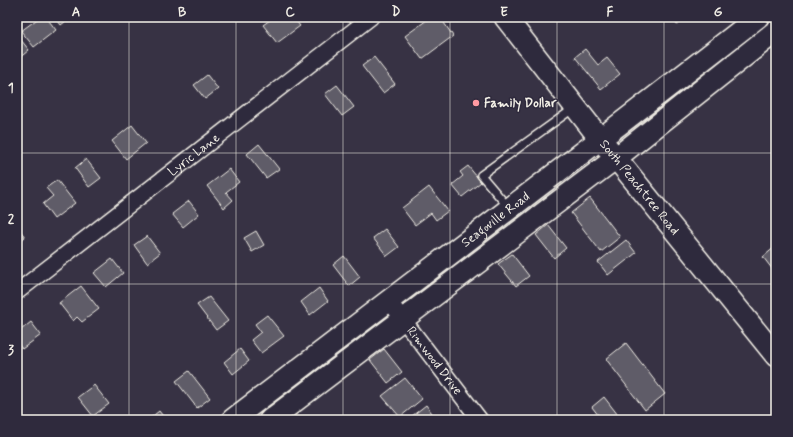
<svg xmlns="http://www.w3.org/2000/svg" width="793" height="437" font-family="Mynerve,sans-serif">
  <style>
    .building { fill: #5f5c67; stroke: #f4f1e8 }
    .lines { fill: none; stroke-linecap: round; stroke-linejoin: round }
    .lane-casing { stroke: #f4f1e8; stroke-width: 10 }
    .street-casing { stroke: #f4f1e8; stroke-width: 18 }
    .secondary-casing { stroke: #f4f1e8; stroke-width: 24 }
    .lane { stroke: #2f2a3d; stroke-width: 7 }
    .street { stroke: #2f2a3d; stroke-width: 15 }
    .secondary { stroke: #2f2a3d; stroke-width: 21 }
    .grid { fill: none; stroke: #f4f1e8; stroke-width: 1; stroke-opacity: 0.55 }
    .poi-dot { fill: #ff9aa2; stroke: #2f2a3d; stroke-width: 1.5 }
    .labels { text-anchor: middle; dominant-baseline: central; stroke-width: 3; stroke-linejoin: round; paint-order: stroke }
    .poi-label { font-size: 13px; font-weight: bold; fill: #f4f1e8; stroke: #2f2a3d; text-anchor: start }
    .street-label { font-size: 13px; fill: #f4f1e8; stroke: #2f2a3d }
    .neatline { fill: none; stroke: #f4f1e8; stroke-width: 1.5 }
    .grid-label { font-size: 13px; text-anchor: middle; font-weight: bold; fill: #f4f1e8 }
  </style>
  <rect width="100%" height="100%" fill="#373244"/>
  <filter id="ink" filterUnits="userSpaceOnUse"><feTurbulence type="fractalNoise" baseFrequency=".025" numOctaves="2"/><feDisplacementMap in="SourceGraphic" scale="8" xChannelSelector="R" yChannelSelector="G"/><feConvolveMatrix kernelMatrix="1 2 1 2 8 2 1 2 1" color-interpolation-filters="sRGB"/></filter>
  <g filter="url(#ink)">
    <!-- building -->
    <path class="building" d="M 40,17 L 46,17 L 56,30 L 34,47 L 21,31 Z
      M 55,17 L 71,17 L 61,25 Z
      M 274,17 L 293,17 L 300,26 L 277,43 L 263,25 Z
      M 431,17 L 440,17 L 453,36 L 422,59 L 405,36 Z
      M 671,17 L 688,17 L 677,25 Z
      M 17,35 L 29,50 L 17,60 Z
      M 585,49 L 598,65 L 607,58 L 620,74 L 601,89 L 575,57 Z
      M 374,57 L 395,84 L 383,93 L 362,66 Z
      M 207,75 L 218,89 L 205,99 L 194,85 Z
      M 337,85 L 354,107 L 342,116 L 325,94 Z
      M 132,125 L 146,143 L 126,159 L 112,141 Z
      M 259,144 L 279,169 L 266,178 L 247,154 Z
      M 86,159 L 101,178 L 89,187 L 75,168 Z
      M 468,166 L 481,182 L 462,197 L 452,185 L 463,176 L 460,172 Z
      M 229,169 L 239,182 L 226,192 L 233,200 L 224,208 L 207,186 Z
      M 57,180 L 75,203 L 54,219 L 43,204 L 53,196 L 46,188 Z
      M 429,187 L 448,211 L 436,220 L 431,213 L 415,225 L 402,208 Z
      M 590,198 L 620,237 L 601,252 L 571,213 Z
      M 189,201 L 199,214 L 183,227 L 172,214 Z
      M 548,225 L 566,248 L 554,258 L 536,235 Z
      M 17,226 L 25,237 L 17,244 Z
      M 385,229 L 399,247 L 387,256 L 373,238 Z
      M 256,231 L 264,245 L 252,252 L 244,238 Z
      M 147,236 L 160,253 L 147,263 L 134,245 Z
      M 626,240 L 636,253 L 608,275 L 598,262 Z
      M 776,246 L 776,274 L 763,257 Z
      M 512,254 L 529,276 L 516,286 L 498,264 Z
      M 344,256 L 360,277 L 349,286 L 333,265 Z
      M 112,259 L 123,273 L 106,287 L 94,273 Z
      M 81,286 L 99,309 L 82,322 L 77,317 L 73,321 L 59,303 Z
      M 319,288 L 328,301 L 310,315 L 301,302 Z
      M 209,297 L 228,321 L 216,330 L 197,305 Z
      M 267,315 L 284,336 L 261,353 L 251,340 L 261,332 L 255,324 Z
      M 31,322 L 41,335 L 22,349 L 17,342 L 17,333 Z
      M 626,343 L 665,394 L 645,410 L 606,359 Z
      M 240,349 L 249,361 L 233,374 L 224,362 Z
      M 384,349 L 402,372 L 388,383 L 370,360 Z
      M 189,371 L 210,398 L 197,408 L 176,381 Z
      M 405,378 L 422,399 L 400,417 L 382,396 Z
      M 94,385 L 109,404 L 93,416 L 78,397 Z
      M 604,397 L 618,415 L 612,420 L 602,420 L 592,407 Z
      M 426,405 L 437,420 L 407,420 Z
      M 159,411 L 166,420 L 148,420 Z"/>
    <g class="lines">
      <defs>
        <path id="lane" d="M 509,208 L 481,175 L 574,108"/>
        <g id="street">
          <path id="s1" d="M 17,292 L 371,17"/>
          <path id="s2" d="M 389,301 L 480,420"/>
        </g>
        <g id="secondary">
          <path id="s3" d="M 505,17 L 601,140 L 616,158 L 776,356"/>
          <path id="s4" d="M 232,420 C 408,286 584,153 758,17"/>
          <path d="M 270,420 L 616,158 L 776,31"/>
        </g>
      </defs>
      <!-- lane casing -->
      <use href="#lane" class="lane-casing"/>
      <!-- street casing -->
      <use href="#street" class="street-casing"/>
      <!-- secondary casing -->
      <use href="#secondary" class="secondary-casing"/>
      <!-- lane -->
      <use href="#lane" class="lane"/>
      <!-- street -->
      <use href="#street" class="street"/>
      <!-- secondary -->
      <use href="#secondary" class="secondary"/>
    </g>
  </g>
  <!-- grid -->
  <path class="grid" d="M 129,17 L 129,420M 236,17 L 236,420M 343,17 L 343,420M 450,17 L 450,420M 557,17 L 557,420M 664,17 L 664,420M 17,153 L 776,153M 17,284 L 776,284"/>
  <!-- markers -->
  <circle class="poi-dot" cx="476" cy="103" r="4"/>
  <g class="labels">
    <!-- poi labels -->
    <g class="poi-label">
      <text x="484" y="103">Family Dollar</text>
    </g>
    <!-- street labels -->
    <g class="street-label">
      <text stroke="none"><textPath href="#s1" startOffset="224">Lyric Lane</textPath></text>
      <text stroke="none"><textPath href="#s3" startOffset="217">South Peachtree Road</textPath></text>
      <text stroke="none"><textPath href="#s4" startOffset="331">Seagoville Road</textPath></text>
      <text stroke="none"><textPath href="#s2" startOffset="75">Rimwood Drive</textPath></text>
    </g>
  </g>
  <!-- margin -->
  <rect width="793" height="437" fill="none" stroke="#2f2a3d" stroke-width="44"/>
  <rect x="22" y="22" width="749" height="393" class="neatline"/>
  <g class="grid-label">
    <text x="76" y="16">A</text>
    <text x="182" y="16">B</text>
    <text x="290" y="16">C</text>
    <text x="396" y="16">D</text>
    <text x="504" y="16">E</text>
    <text x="610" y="16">F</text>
    <text x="718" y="16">G</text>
    <text x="11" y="92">1</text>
    <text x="11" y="223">2</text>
    <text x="11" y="354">3</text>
  </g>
</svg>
